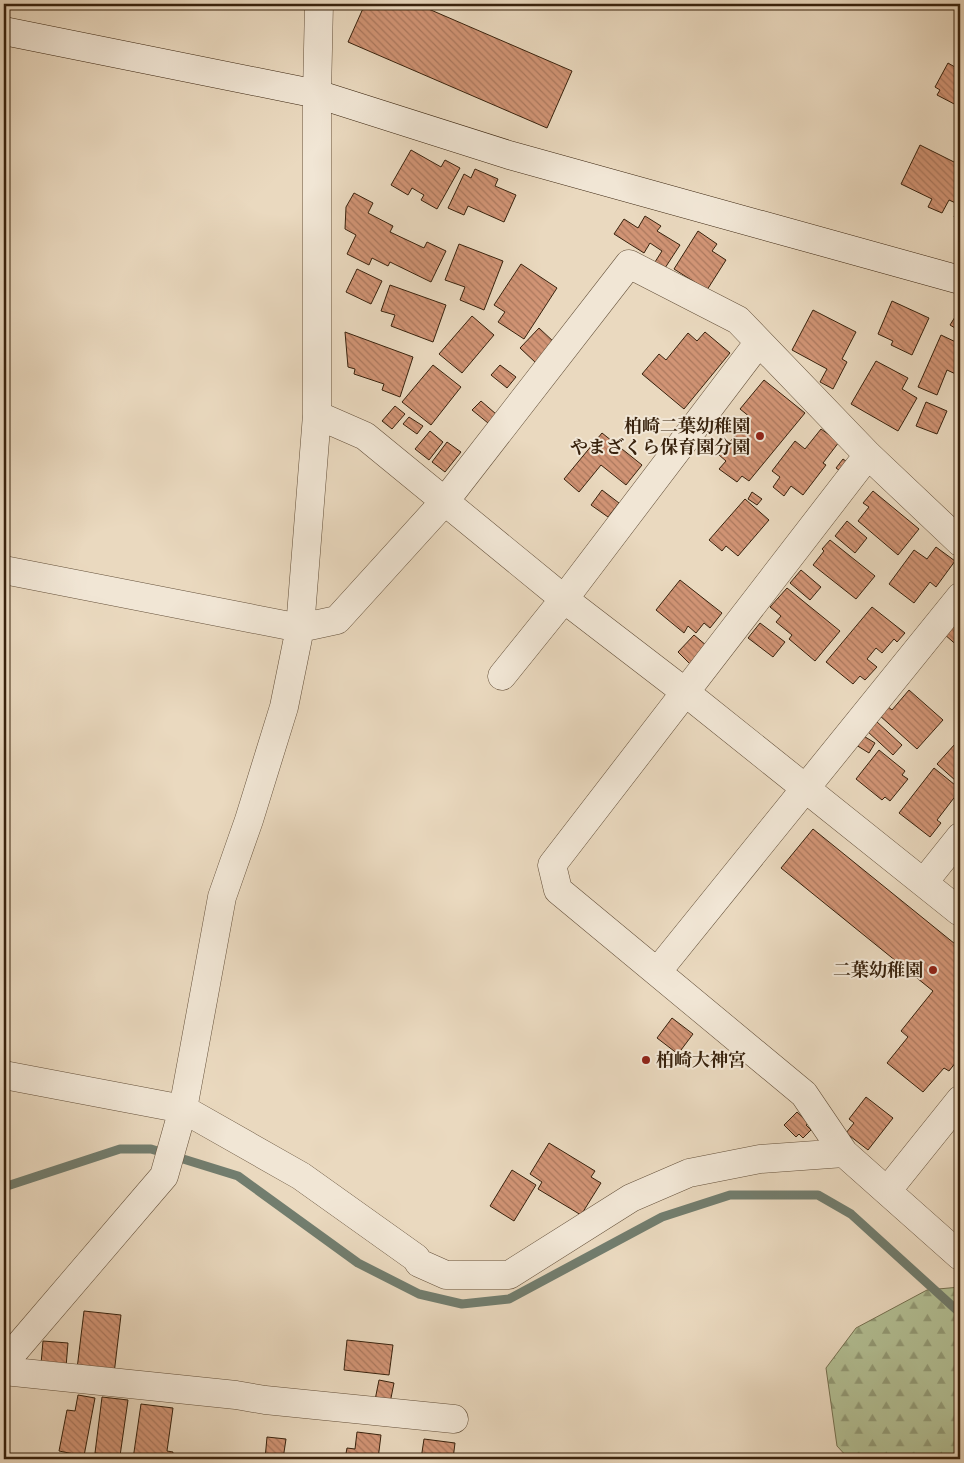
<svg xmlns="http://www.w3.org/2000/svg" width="964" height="1463" font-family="Alegreya,'Noto Serif JP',serif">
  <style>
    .forest { fill: url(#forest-firs); stroke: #767151 }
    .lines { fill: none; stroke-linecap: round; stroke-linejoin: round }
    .stream { stroke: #727d6e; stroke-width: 9 }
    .building { fill: url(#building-back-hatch); stroke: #38220d }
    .street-casing { stroke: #64503a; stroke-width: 29 }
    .secondary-casing { stroke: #38220d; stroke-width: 29 }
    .street { stroke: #f1e6d5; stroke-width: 28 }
    .secondary { stroke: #f1e6d5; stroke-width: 28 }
    .poi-dot { fill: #8f2418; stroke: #f1e6d5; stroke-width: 2 }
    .labels { text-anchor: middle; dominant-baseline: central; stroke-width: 4; stroke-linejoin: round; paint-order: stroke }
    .poi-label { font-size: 18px; font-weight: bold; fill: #38220d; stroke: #f1e6d5; text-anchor: end }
  </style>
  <defs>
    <pattern id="forest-firs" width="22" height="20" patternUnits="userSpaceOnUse" patternTransform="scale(1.25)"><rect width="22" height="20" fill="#b3c095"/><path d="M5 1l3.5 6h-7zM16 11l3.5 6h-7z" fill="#939c78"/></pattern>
    <pattern id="building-back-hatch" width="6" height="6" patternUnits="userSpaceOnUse" patternTransform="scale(1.25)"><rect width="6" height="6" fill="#d19475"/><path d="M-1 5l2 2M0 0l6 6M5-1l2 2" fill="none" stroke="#ab785e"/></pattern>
  </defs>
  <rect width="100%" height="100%" fill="#ead9bf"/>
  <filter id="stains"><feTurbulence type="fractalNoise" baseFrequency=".004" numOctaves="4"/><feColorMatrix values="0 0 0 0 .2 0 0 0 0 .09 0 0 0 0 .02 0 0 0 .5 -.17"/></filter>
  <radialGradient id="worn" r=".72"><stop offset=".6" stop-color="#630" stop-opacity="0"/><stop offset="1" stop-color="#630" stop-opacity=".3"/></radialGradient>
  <!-- forest -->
  <path class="forest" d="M 960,1287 L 960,1459 L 849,1459 L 837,1446 L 826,1368 L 856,1328 L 927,1290 Z"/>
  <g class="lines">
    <!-- stream -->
    <path class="stream" d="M 4,1187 L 120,1149 L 151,1149 L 238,1176 L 358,1263 L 419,1294 L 462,1304 L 509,1299 L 662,1217 L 730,1195 L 818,1195 L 851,1214 L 960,1313"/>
  </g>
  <!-- building -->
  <path class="building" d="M 365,4 L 417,4 L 572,71 L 547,128 L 348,42 Z
    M 948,63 L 960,70 L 960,107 L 937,95 L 940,90 L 935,87 Z
    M 920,145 L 960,165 L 960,220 L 954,217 L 960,205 L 949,200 L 942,213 L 928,207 L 932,199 L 901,184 Z
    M 411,150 L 441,167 L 445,160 L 460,168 L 437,209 L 421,200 L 424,195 L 412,188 L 408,195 L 391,185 Z
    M 475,169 L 498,179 L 495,186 L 516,195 L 504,222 L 468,206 L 464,215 L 448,208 L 464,174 L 471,178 Z
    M 354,193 L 373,203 L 368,213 L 393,226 L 390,232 L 424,248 L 427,242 L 446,251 L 431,282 L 390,262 L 388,266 L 372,258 L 369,265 L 347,254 L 356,235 L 345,229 L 346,207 Z
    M 645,216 L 661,226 L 657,231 L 680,245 L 665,268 L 655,262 L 662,251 L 650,243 L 644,253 L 614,234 L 624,219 L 638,228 Z
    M 698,231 L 717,244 L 712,251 L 726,260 L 707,290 L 674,269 Z
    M 459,244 L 503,261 L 484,310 L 460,300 L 465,287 L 445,280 Z
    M 521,264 L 557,288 L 524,339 L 498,322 L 505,312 L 494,305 Z
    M 357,269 L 382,281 L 371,304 L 346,292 Z
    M 390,285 L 446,305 L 433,342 L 391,326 L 395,315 L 381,311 Z
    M 892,301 L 929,318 L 912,355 L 891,345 L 893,341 L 878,334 Z
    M 960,309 L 960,331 L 950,325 Z
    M 813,310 L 856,332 L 842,359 L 847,362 L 833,389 L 820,382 L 827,369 L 792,350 Z
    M 472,316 L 494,335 L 462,373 L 439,354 Z
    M 539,328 L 555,343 L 536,363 L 520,348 Z
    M 345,332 L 413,357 L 400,397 L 382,390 L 384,384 L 354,374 L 355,369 L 348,367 Z
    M 705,332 L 730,353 L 684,409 L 642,374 L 659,354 L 666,360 L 688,333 L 697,341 Z
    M 941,335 L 960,344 L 960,376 L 947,370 L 937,395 L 918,387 Z
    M 876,361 L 908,378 L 902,389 L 917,398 L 898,431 L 851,404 Z
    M 433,365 L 461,387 L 431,425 L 402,402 Z
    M 500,365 L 516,377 L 507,388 L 491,375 Z
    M 764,380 L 805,413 L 749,481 L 742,476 L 737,482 L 719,469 L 726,461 L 719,455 L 750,417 L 740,409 Z
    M 481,401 L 496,414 L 488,423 L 472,410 Z
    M 926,402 L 947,411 L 937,434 L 916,426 Z
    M 395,406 L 405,414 L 392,429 L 382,421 Z
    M 409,417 L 423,426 L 417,434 L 403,424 Z
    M 821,429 L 839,442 L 823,463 L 826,465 L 803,495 L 791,486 L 784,496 L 773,487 L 780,477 L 772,471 L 795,441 L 805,449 Z
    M 430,431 L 443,442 L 429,460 L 415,449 Z
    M 602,433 L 642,465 L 626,485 L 601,465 L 579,492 L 564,479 Z
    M 447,442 L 461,452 L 445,472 L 432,462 Z
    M 843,459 L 850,464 L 843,473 L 836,468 Z
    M 602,490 L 619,503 L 608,517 L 591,505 Z
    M 873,491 L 919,529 L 898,555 L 858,521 L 869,507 L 863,503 Z
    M 752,492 L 762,499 L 757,505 L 748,499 Z
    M 745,499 L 769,520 L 738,556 L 726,546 L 722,551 L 709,540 Z
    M 847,521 L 867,538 L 855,553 L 835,536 Z
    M 830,540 L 875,576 L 856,599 L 813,565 L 824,551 L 822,549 Z
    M 936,547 L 955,561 L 936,587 L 930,582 L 914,603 L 889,584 L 914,550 L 927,559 Z
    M 801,570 L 821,587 L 810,600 L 790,583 Z
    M 680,580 L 722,613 L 710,628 L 704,623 L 696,633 L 688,626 L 684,633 L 656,610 Z
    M 787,588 L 840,631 L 815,661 L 789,639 L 792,635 L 776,622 L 781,616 L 770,607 Z
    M 872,607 L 905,633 L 897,642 L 894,639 L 882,653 L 876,648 L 867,659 L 877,667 L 865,680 L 860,676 L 853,684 L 826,662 Z
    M 956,620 L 960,623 L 960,648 L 944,634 Z
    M 760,623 L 785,642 L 773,657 L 748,638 Z
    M 694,635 L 707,646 L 690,664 L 678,652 Z
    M 909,690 L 943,720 L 917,749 L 879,715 L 887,706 L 892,710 Z
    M 876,721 L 902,745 L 893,755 L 867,731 Z
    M 862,735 L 875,743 L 869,753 L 856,745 Z
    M 955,744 L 960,748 L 960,777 L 956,781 L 937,764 Z
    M 879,750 L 905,771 L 902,775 L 908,779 L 890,801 L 885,797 L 882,800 L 856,779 Z
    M 934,768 L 960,789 L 960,790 L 937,820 L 941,823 L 930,837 L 899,813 Z
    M 813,829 L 960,948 L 960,1057 L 949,1071 L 944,1068 L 923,1092 L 887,1063 L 908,1037 L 901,1031 L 933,991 L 781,868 Z
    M 672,1018 L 693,1034 L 678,1054 L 657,1038 Z
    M 866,1097 L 893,1118 L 868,1150 L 846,1133 L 854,1123 L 849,1119 Z
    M 797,1112 L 809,1123 L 806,1125 L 811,1130 L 803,1138 L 799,1134 L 796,1137 L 784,1125 Z
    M 549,1143 L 595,1171 L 591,1177 L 601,1183 L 581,1215 L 538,1189 L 542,1182 L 530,1174 Z
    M 512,1170 L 536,1185 L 514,1221 L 490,1206 Z
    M 84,1311 L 121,1315 L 114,1374 L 77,1369 Z
    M 347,1340 L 393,1345 L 389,1375 L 344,1370 Z
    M 43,1341 L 68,1343 L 66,1367 L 41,1364 Z
    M 379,1380 L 394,1383 L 389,1408 L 374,1405 Z
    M 78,1395 L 95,1398 L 84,1456 L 59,1451 L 67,1410 L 75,1411 Z
    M 102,1397 L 128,1400 L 120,1456 L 95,1453 Z
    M 141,1404 L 173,1408 L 167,1451 L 173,1452 L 172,1459 L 133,1459 Z
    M 357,1432 L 381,1435 L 378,1459 L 345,1459 L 347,1448 L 355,1449 Z
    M 267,1437 L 286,1439 L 283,1459 L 265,1459 Z
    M 424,1439 L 455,1443 L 453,1459 L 421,1459 Z"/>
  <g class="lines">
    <defs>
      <path id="street" d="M 317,415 L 365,436 L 564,599 L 685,692 L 960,912
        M 868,455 L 552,865 L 558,890 L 804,1094 L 844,1153 L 960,1256
        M 4,570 L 300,628 L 337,620 L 445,501 L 629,264 L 738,320 L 868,455 L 960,542
        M 502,676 L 564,599 L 759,342
        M 924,882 L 960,837
        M 657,972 L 960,597
        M 4,1075 L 183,1109 L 301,1176 L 416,1258 L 419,1263 L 446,1275 L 509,1275 L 631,1198 L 689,1173 L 760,1159 L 844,1153
        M 887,1191 L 960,1100
        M 4,1363 L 164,1176 L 183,1109 L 222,897 L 249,820 L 284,707 L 300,628 L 317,415 L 317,94 L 319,4
        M 4,1371 L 236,1395 L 265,1400 L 454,1419"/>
      <path id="secondary" d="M 4,31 L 317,94 L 509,155 L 960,280"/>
    </defs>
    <!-- street casing -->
    <use href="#street" class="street-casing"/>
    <!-- secondary casing -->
    <use href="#secondary" class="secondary-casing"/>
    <!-- street -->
    <use href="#street" class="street"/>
    <!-- secondary -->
    <use href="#secondary" class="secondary"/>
  </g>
  <!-- markers -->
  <g class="poi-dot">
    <circle cx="760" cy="436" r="5"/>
    <circle cx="933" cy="970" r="5"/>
    <circle cx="646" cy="1060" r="5"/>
  </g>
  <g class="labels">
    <!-- poi labels -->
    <g class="poi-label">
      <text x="750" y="426">柏崎二葉幼稚園<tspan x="750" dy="21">やまざくら保育園分園</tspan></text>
      <text x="923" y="970">二葉幼稚園</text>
      <text x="656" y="1060" text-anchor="start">柏崎大神宮</text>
    </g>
  </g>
  <!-- margin -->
  <rect width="964" height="1463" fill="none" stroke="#ead9bf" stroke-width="20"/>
  <rect x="5" y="5" width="954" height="1453" fill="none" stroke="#38220d" stroke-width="2.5"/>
  <rect x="10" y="10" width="944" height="1443" fill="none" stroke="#38220d"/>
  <rect width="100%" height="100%" filter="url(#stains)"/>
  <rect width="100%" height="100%" fill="url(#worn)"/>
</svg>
